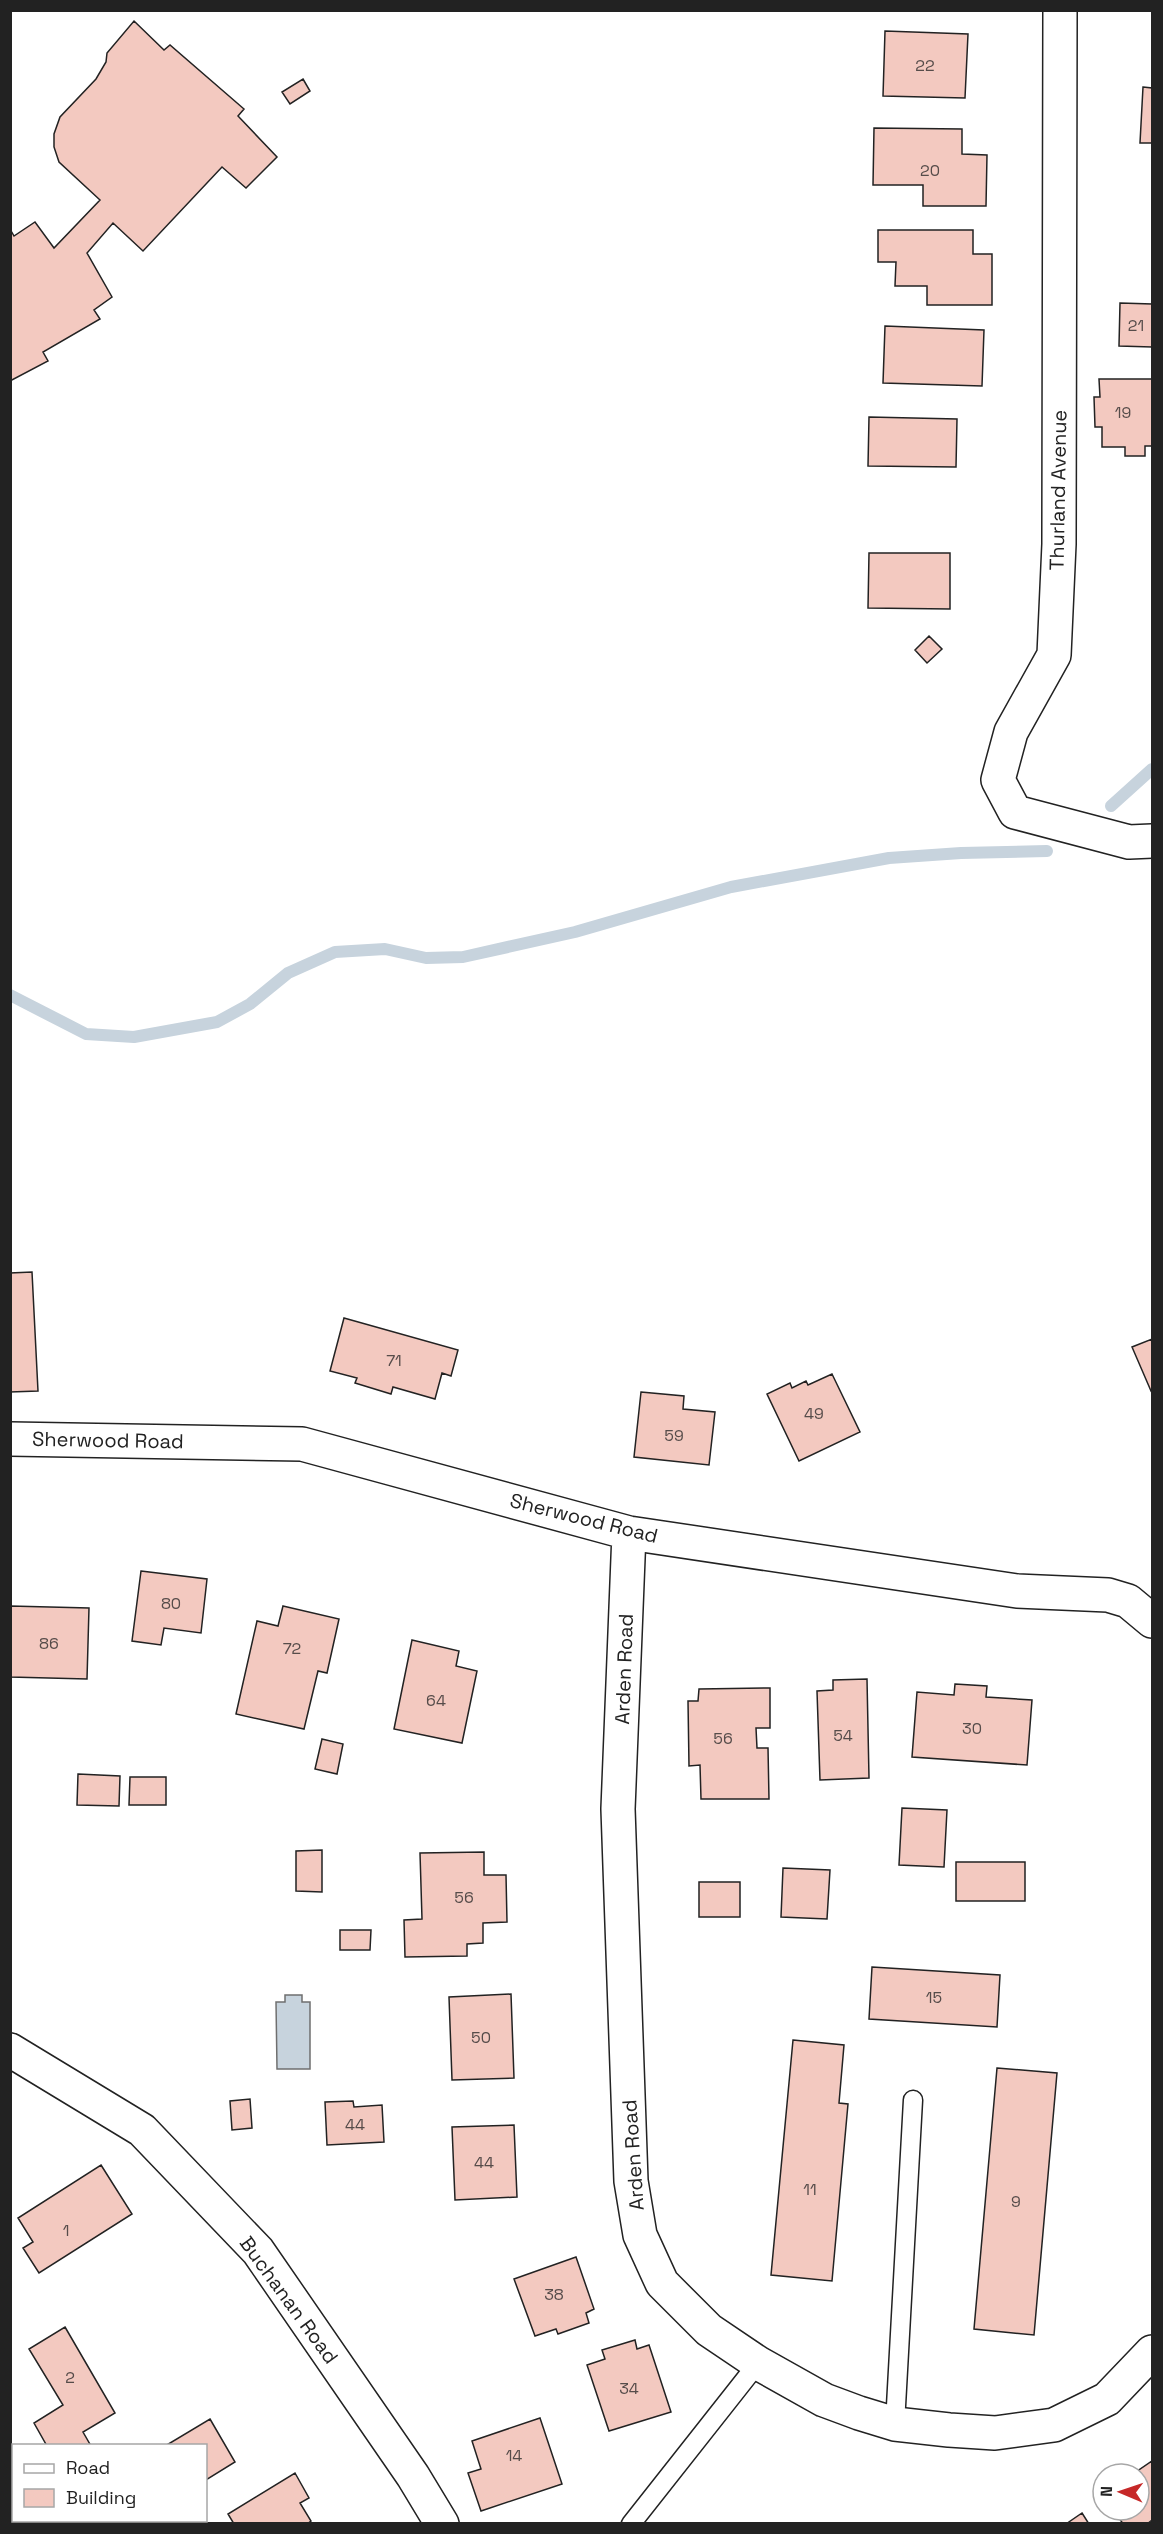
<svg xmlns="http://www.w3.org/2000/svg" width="1163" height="2534" font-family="'Space Grotesk',sans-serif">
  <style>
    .water { fill: #c7d3dd; stroke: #6f6f6f; stroke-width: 1.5 }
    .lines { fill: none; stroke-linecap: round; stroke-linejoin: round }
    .stream { stroke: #c7d3dd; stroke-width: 12 }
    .building { fill: #f3c9c0; stroke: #222; stroke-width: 1.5 }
    .service-casing { stroke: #222; stroke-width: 21 }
    .minor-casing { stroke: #222; stroke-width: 36 }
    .service { stroke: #fff; stroke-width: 18 }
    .minor { stroke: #fff; stroke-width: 33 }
    .labels { text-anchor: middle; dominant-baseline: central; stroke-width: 4.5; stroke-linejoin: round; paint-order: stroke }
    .number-label { font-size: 16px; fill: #564c4a }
    .street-label { font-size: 20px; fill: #222; stroke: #fff }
  </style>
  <rect width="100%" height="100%" fill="#fff"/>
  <!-- water -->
  <path class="water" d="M 285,1995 L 302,1995 L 302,2002 L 310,2002 L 310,2069 L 277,2069 L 276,2002 L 285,2002 Z"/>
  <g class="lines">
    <!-- stream -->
    <path class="stream" d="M 1111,806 L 1152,769
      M 10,995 L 86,1034 L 134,1037 L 217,1022 L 250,1004 L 288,973 L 335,952 L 385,949 L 426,958 L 463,957 L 575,932 L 731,887 L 889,858 L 961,853 L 1047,851"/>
  </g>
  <!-- building -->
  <path class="building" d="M 134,21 L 164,50 L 170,45 L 244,109 L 238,116 L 277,157 L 246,188 L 222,167 L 143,251 L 113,223 L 87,253 L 112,297 L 94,310 L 100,319 L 43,352 L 48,361 L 10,381 L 10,229 L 14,236 L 35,222 L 54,248 L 100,200 L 59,162 L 54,147 L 54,134 L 60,117 L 96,79 L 106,62 L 107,53 Z
    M 885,31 L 968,34 L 965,98 L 883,96 Z
    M 303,79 L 310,91 L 290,104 L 282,92 Z
    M 1143,87 L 1152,88 L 1152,143 L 1140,143 Z
    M 874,128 L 962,129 L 962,154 L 987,155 L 986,206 L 923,206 L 923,185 L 873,185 Z
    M 878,230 L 973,230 L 973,254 L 992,254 L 992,305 L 927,305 L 927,286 L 895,286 L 896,262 L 878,262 Z
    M 1120,303 L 1152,304 L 1152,347 L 1119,346 Z
    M 885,326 L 984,330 L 982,386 L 883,383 Z
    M 1099,379 L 1152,379 L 1152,446 L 1145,446 L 1145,456 L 1125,456 L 1125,447 L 1102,447 L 1102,427 L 1095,427 L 1094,397 L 1100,397 Z
    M 869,417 L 957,419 L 956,467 L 868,466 Z
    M 869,553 L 950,553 L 950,609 L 868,608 Z
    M 929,636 L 942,649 L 927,663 L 915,650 Z
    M 32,1272 L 38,1391 L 10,1392 L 10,1273 Z
    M 344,1318 L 458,1350 L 451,1376 L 442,1373 L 435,1399 L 393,1387 L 391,1394 L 355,1383 L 357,1378 L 330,1371 Z
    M 1152,1339 L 1152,1390 L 1151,1391 L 1132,1347 Z
    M 832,1374 L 860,1432 L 799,1461 L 767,1394 L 790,1383 L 792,1388 L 806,1381 L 808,1385 Z
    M 641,1392 L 684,1396 L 683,1409 L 715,1412 L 709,1465 L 634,1457 Z
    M 141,1571 L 207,1579 L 201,1633 L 164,1628 L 161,1645 L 132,1641 Z
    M 10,1606 L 89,1608 L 87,1679 L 10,1677 Z
    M 283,1606 L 339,1619 L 327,1673 L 318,1671 L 304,1729 L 236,1714 L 257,1621 L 278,1626 Z
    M 412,1640 L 459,1651 L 456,1666 L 477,1671 L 462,1743 L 394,1729 Z
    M 867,1679 L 869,1778 L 820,1780 L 817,1691 L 833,1690 L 833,1680 Z
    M 955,1684 L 987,1686 L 986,1697 L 1032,1700 L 1027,1765 L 912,1757 L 917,1692 L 954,1695 Z
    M 770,1688 L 770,1728 L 756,1728 L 757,1748 L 768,1748 L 769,1799 L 701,1799 L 700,1765 L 689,1766 L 688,1701 L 698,1701 L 699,1689 Z
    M 322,1739 L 343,1744 L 337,1774 L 315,1769 Z
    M 78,1774 L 120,1776 L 119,1806 L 77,1805 Z
    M 130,1777 L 166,1777 L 166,1805 L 129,1805 Z
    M 902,1808 L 947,1810 L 944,1867 L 899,1865 Z
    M 322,1850 L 322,1892 L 296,1891 L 296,1851 Z
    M 484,1852 L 484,1875 L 506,1875 L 507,1922 L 483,1923 L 483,1943 L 467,1944 L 467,1956 L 405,1957 L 404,1920 L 422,1919 L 420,1853 Z
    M 956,1862 L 1025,1862 L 1025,1901 L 956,1901 Z
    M 783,1868 L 830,1870 L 827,1919 L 781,1917 Z
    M 699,1882 L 740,1882 L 740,1917 L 699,1917 Z
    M 340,1930 L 371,1930 L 370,1950 L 340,1950 Z
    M 872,1967 L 1000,1975 L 997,2027 L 869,2019 Z
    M 511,1994 L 514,2078 L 452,2080 L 449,1997 Z
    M 793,2040 L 844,2045 L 839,2103 L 848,2104 L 832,2281 L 771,2275 Z
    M 997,2068 L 1057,2073 L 1034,2335 L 974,2329 Z
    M 250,2099 L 252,2128 L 232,2130 L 230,2101 Z
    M 353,2101 L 354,2107 L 382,2105 L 384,2142 L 327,2145 L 325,2102 Z
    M 514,2125 L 517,2197 L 455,2200 L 452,2127 Z
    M 101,2165 L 132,2214 L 39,2273 L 23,2248 L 33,2242 L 18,2218 Z
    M 576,2257 L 594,2309 L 586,2313 L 589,2323 L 558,2334 L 556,2329 L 535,2336 L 514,2279 Z
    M 65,2327 L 115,2413 L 83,2432 L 91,2446 L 47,2446 L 34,2423 L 63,2405 L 29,2349 Z
    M 635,2340 L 637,2349 L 649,2345 L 671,2412 L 609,2431 L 587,2365 L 605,2359 L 602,2350 Z
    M 540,2418 L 562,2484 L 481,2511 L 468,2473 L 481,2469 L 472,2441 Z
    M 210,2419 L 235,2462 L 206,2480 L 206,2446 L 165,2446 Z
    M 1152,2461 L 1152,2520 L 1147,2524 L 1123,2524 L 1114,2510 L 1139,2510 L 1139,2474 L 1133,2474 Z
    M 295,2473 L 309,2498 L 300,2503 L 311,2521 L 307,2524 L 234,2524 L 228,2514 Z
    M 1082,2513 L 1089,2524 L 1066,2524 Z"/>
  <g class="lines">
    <defs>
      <path id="service" d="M 895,2424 L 913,2100
        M 631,2524 L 758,2363"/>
      <path id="minor" d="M 1060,10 L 1059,544 L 1054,655 L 1011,732 L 998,780 L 1015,812 L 1129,842 L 1152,841
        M 10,1439 L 302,1444 L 629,1533 L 1017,1591 L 1108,1595 L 1128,1601 L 1152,1621
        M 629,1533 L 618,1809 L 631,2181 L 640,2235 L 662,2283 L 709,2330 L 758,2363 L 824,2400 L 859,2413 L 895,2424 L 949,2430 L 995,2433 L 1054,2425 L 1107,2399 L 1152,2352
        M 10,2050 L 142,2130 L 258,2251 L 413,2476 L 442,2524"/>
    </defs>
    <!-- service casing -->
    <use href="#service" class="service-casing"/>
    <!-- minor casing -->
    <use href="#minor" class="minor-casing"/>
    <!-- service -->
    <use href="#service" class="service"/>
    <!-- minor -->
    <use href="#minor" class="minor"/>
  </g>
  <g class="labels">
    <!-- number labels -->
    <g class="number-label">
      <text x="925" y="65">22</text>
      <text x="930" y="170">20</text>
      <text x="1136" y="325">21</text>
      <text x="1123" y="412">19</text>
      <text x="394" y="1360">71</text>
      <text x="814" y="1413">49</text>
      <text x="674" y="1435">59</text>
      <text x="171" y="1603">80</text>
      <text x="49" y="1643">86</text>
      <text x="292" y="1648">72</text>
      <text x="436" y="1700">64</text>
      <text x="972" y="1728">30</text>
      <text x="843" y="1735">54</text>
      <text x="723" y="1738">56</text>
      <text x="464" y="1897">56</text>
      <text x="934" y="1997">15</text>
      <text x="481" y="2037">50</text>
      <text x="355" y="2124">44</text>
      <text x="484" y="2162">44</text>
      <text x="810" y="2189">11</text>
      <text x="1016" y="2201">9</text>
      <text x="66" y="2230">1</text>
      <text x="554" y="2294">38</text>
      <text x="70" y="2377">2</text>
      <text x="629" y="2388">34</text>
      <text x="514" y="2455">14</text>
    </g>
    <!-- street labels -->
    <g class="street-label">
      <text transform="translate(1058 490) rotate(-89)">Thurland Avenue</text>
      <text transform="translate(108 1440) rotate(1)">Sherwood Road</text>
      <text transform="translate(584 1518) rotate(14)">Sherwood Road</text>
      <text transform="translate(624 1669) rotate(-88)">Arden Road</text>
      <text transform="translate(633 2155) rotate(-94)">Arden Road</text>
      <text transform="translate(289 2300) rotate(54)">Buchanan Road</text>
    </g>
  </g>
  <!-- border -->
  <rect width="1163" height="2534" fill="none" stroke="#222222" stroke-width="24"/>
  <!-- legend -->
  <rect x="12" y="2444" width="195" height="78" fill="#ffffff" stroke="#a7a7a7" stroke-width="1.5"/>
  <rect x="24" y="2464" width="30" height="9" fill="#ffffff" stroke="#a7a7a7" stroke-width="1.5"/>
  <text x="66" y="2474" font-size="18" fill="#222222">Road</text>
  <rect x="24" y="2489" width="30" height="18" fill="#f3c9c0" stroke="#a7a7a7" stroke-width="1.5"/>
  <text x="66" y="2504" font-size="18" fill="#222222">Building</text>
  <!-- north arrow -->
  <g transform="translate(1121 2492) rotate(272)"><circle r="28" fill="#ffffff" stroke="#a7a7a7" stroke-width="1.5"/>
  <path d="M0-4.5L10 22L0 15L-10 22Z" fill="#c62828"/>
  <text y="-9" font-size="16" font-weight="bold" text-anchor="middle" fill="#222222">N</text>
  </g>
</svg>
